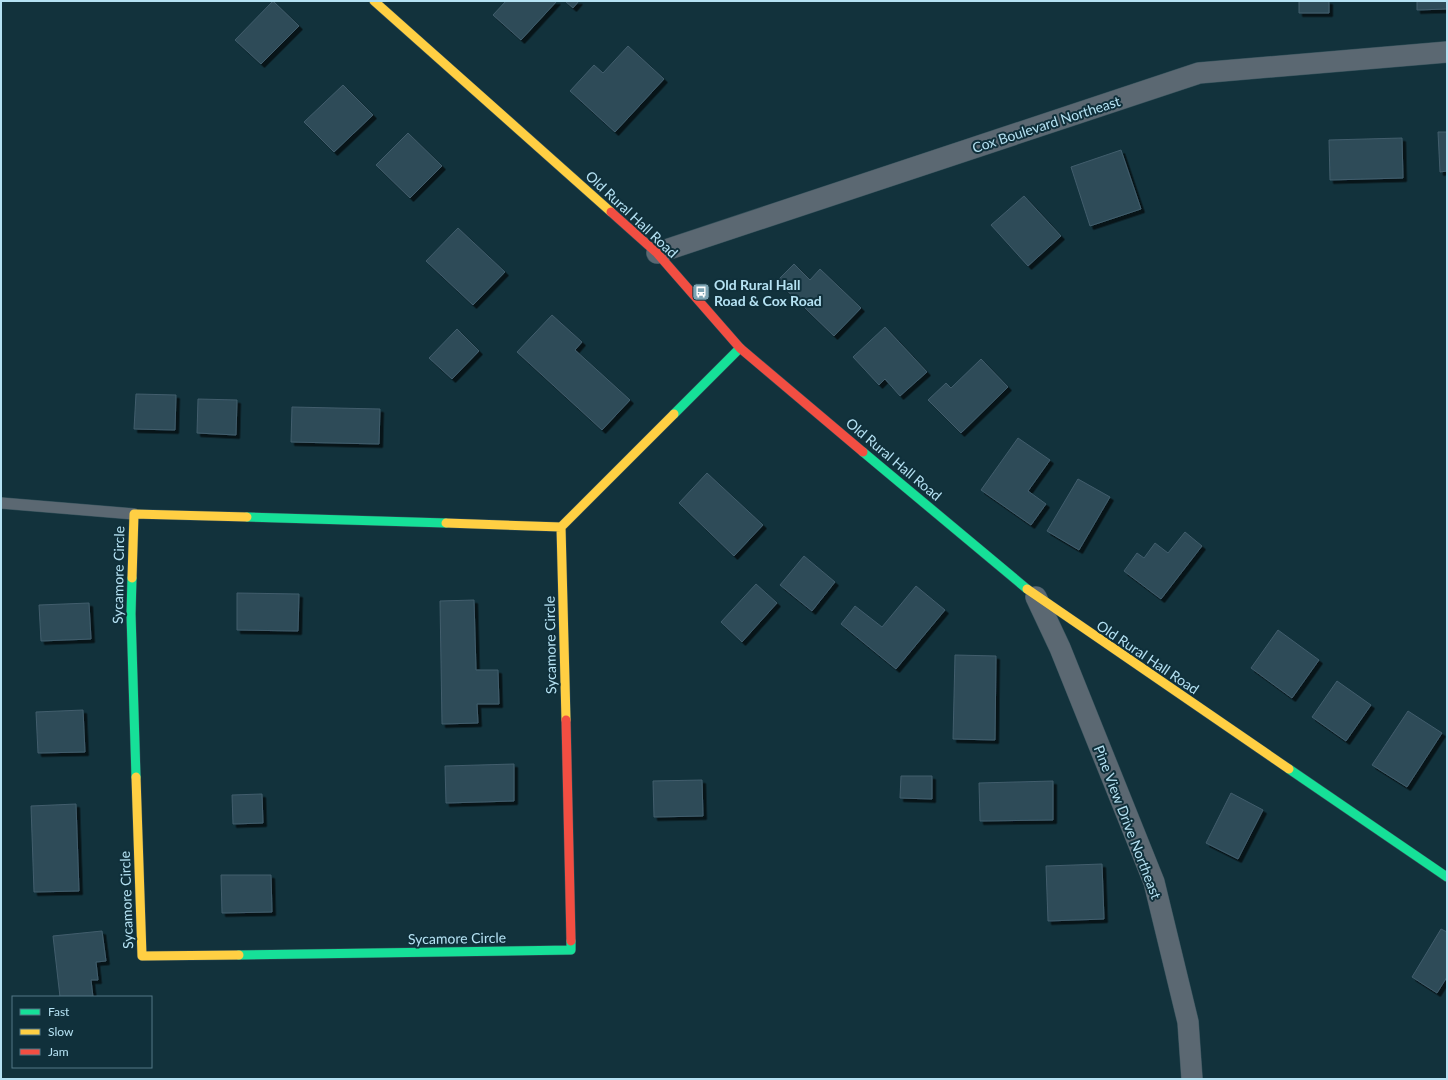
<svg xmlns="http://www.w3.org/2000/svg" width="1448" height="1080" font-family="Lato,sans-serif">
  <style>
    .building { fill: #2d4c59; stroke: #425d6c; filter: url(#shadow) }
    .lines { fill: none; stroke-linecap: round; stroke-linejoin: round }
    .lane-casing { stroke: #33505a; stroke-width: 12 }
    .street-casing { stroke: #33505a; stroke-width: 22 }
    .fast-casing { stroke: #33505a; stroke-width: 10 }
    .slow-casing { stroke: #33505a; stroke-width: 10 }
    .jam-casing { stroke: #33505a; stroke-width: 10 }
    .lane { stroke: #5b6872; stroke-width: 11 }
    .street { stroke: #5b6872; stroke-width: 21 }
    .fast { stroke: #16e098; stroke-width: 9 }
    .slow { stroke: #ffcf43; stroke-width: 9 }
    .jam { stroke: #f24e42; stroke-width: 9 }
    .labels { text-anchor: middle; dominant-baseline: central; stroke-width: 4; stroke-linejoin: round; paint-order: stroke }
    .street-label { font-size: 14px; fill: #b5e2f3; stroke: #10303b }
    .poi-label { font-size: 14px; font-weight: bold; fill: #b5e2f3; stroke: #10303b; text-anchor: start }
  </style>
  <defs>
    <filter id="shadow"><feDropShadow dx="3.5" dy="3.5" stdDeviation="0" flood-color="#0009"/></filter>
  </defs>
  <rect width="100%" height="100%" fill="#12323c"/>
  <!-- building -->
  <path class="building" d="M 273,1 L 299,26 L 261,64 L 235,40 Z
    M 506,1 L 557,1 L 521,40 L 493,15 Z
    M 565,1 L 579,1 L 573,8 Z
    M 1299,1 L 1329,1 L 1329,13 L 1299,13 Z
    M 1417,1 L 1447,1 L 1447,9 L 1417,10 Z
    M 628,46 L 664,79 L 615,132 L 570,91 L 594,65 L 603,73 Z
    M 343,85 L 373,115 L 334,152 L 304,122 Z
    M 1438,132 L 1447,132 L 1447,171 L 1440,172 Z
    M 408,133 L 442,166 L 410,198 L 376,165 Z
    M 1402,138 L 1403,178 L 1330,180 L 1329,140 Z
    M 1121,150 L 1141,209 L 1090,226 L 1071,167 Z
    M 1024,196 L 1061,236 L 1028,266 L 991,225 Z
    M 458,228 L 505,272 L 473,305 L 426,261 Z
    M 794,264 L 810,280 L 820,269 L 861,308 L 834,336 L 777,281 Z
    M 552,315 L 582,342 L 575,350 L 630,400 L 602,430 L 517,352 Z
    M 885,327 L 927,372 L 900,396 L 885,379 L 879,385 L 853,357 Z
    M 457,329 L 479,351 L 452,379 L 429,358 Z
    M 981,359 L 1008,387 L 961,433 L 928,400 L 946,383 L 951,388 Z
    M 136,394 L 176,395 L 175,430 L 134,429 Z
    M 198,399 L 237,400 L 236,435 L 197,433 Z
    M 292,407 L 380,409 L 379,444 L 291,442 Z
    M 1018,438 L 1050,460 L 1028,491 L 1046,504 L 1031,525 L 981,490 Z
    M 707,473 L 763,525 L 734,556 L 679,503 Z
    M 1078,479 L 1110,497 L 1079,550 L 1047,531 Z
    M 1185,532 L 1202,546 L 1161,599 L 1124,571 L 1137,553 L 1144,558 L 1155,543 L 1168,553 Z
    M 804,556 L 835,582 L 812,611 L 780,585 Z
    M 756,584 L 777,603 L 742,642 L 721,622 Z
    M 916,586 L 945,610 L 896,669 L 841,624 L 855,606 L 882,627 Z
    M 237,593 L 299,594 L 298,631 L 237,630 Z
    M 474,600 L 476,670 L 498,670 L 499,704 L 477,704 L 478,723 L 442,724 L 440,601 Z
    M 89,603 L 91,639 L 41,641 L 39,605 Z
    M 1278,630 L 1319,660 L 1292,698 L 1251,668 Z
    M 955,655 L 996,656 L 995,740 L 953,739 Z
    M 1337,681 L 1371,705 L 1346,741 L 1312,717 Z
    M 83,710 L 85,752 L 38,753 L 36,712 Z
    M 1408,711 L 1442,733 L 1407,787 L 1372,765 Z
    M 514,764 L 514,801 L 446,803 L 445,766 Z
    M 901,776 L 932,776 L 932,799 L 900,798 Z
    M 702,780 L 703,816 L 654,817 L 653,781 Z
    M 1053,781 L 1053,820 L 980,821 L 979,783 Z
    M 1231,793 L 1263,810 L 1238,859 L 1206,843 Z
    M 262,794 L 263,823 L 233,824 L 232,795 Z
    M 76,804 L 79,891 L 34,892 L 31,806 Z
    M 1102,864 L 1104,919 L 1048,921 L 1046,866 Z
    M 221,875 L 271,875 L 272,912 L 222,913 Z
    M 1441,929 L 1447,932 L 1447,977 L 1437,993 L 1412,977 Z
    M 102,931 L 106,961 L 96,962 L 98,980 L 91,980 L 93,997 L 60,997 L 53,936 Z"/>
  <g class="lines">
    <defs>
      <path id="lane" d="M 1,503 L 134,514"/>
      <path id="street" d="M 657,253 L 1199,73 L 1447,52
        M 1036,597 L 1060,648 L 1154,882 L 1188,1022 L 1192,1079"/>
      <path id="fast" d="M 674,414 L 740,348
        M 863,452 L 1027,589
        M 247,517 L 446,523
        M 132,578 L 131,614 L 136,777
        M 1289,769 L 1447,877
        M 239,955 L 571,950 L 571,941"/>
      <path id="slow" d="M 374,1 L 611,212
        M 446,523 L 561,527 L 674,414
        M 561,527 L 566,720
        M 132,578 L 134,514 L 247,517
        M 1027,589 L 1289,769
        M 136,777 L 142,956 L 239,955"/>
      <path id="jam" d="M 611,212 L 657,253 L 740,348 L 863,452
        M 566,720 L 571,941"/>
    </defs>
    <!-- lane casing -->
    <use href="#lane" class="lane-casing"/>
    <!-- street casing -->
    <use href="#street" class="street-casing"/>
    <!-- fast casing -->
    <use href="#fast" class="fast-casing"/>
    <!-- slow casing -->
    <use href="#slow" class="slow-casing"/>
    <!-- jam casing -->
    <use href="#jam" class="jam-casing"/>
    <!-- lane -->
    <use href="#lane" class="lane"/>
    <!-- street -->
    <use href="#street" class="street"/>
    <!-- fast -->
    <use href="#fast" class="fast"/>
    <!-- slow -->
    <use href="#slow" class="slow"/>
    <!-- jam -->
    <use href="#jam" class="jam"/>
  </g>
  <!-- icons -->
  <defs>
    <symbol id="bus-square" viewBox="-11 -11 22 22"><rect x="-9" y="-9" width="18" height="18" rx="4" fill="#7ca4b3" stroke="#10303b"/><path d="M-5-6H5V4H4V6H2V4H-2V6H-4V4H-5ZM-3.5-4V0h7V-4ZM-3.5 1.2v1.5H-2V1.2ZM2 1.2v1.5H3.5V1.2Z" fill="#fff"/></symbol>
  </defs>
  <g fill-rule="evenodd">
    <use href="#bus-square" x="691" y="282" width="20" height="20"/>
  </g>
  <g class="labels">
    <!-- street labels -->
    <g class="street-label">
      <text transform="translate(1046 124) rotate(-18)">Cox Boulevard Northeast</text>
      <text transform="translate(632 214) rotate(43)">Old Rural Hall Road</text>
      <text transform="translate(894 459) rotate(40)">Old Rural Hall Road</text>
      <text transform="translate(118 575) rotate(-89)">Sycamore Circle</text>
      <text transform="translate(550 645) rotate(-91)">Sycamore Circle</text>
      <text transform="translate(1148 657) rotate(34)">Old Rural Hall Road</text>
      <text transform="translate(1128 822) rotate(69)">Pine View Drive Northeast</text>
      <text transform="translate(126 900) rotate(-92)">Sycamore Circle</text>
      <text transform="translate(457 938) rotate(-1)">Sycamore Circle</text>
    </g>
    <!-- poi labels -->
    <g class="poi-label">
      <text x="714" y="284">Old Rural Hall<tspan x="714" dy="16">Road &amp; Cox Road</tspan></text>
    </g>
  </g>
  <!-- border -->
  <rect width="1448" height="1080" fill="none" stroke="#b5e2f3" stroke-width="4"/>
  <!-- legend -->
  <rect x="12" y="996" width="140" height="72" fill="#10303b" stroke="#527785"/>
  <rect x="20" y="1009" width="20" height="6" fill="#16e098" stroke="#527785"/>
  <text x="48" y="1016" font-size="12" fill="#b5e2f3">Fast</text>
  <rect x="20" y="1029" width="20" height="6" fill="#ffcf43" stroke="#527785"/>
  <text x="48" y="1036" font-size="12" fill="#b5e2f3">Slow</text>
  <rect x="20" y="1049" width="20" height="6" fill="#f24e42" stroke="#527785"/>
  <text x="48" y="1056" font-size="12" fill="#b5e2f3">Jam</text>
</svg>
